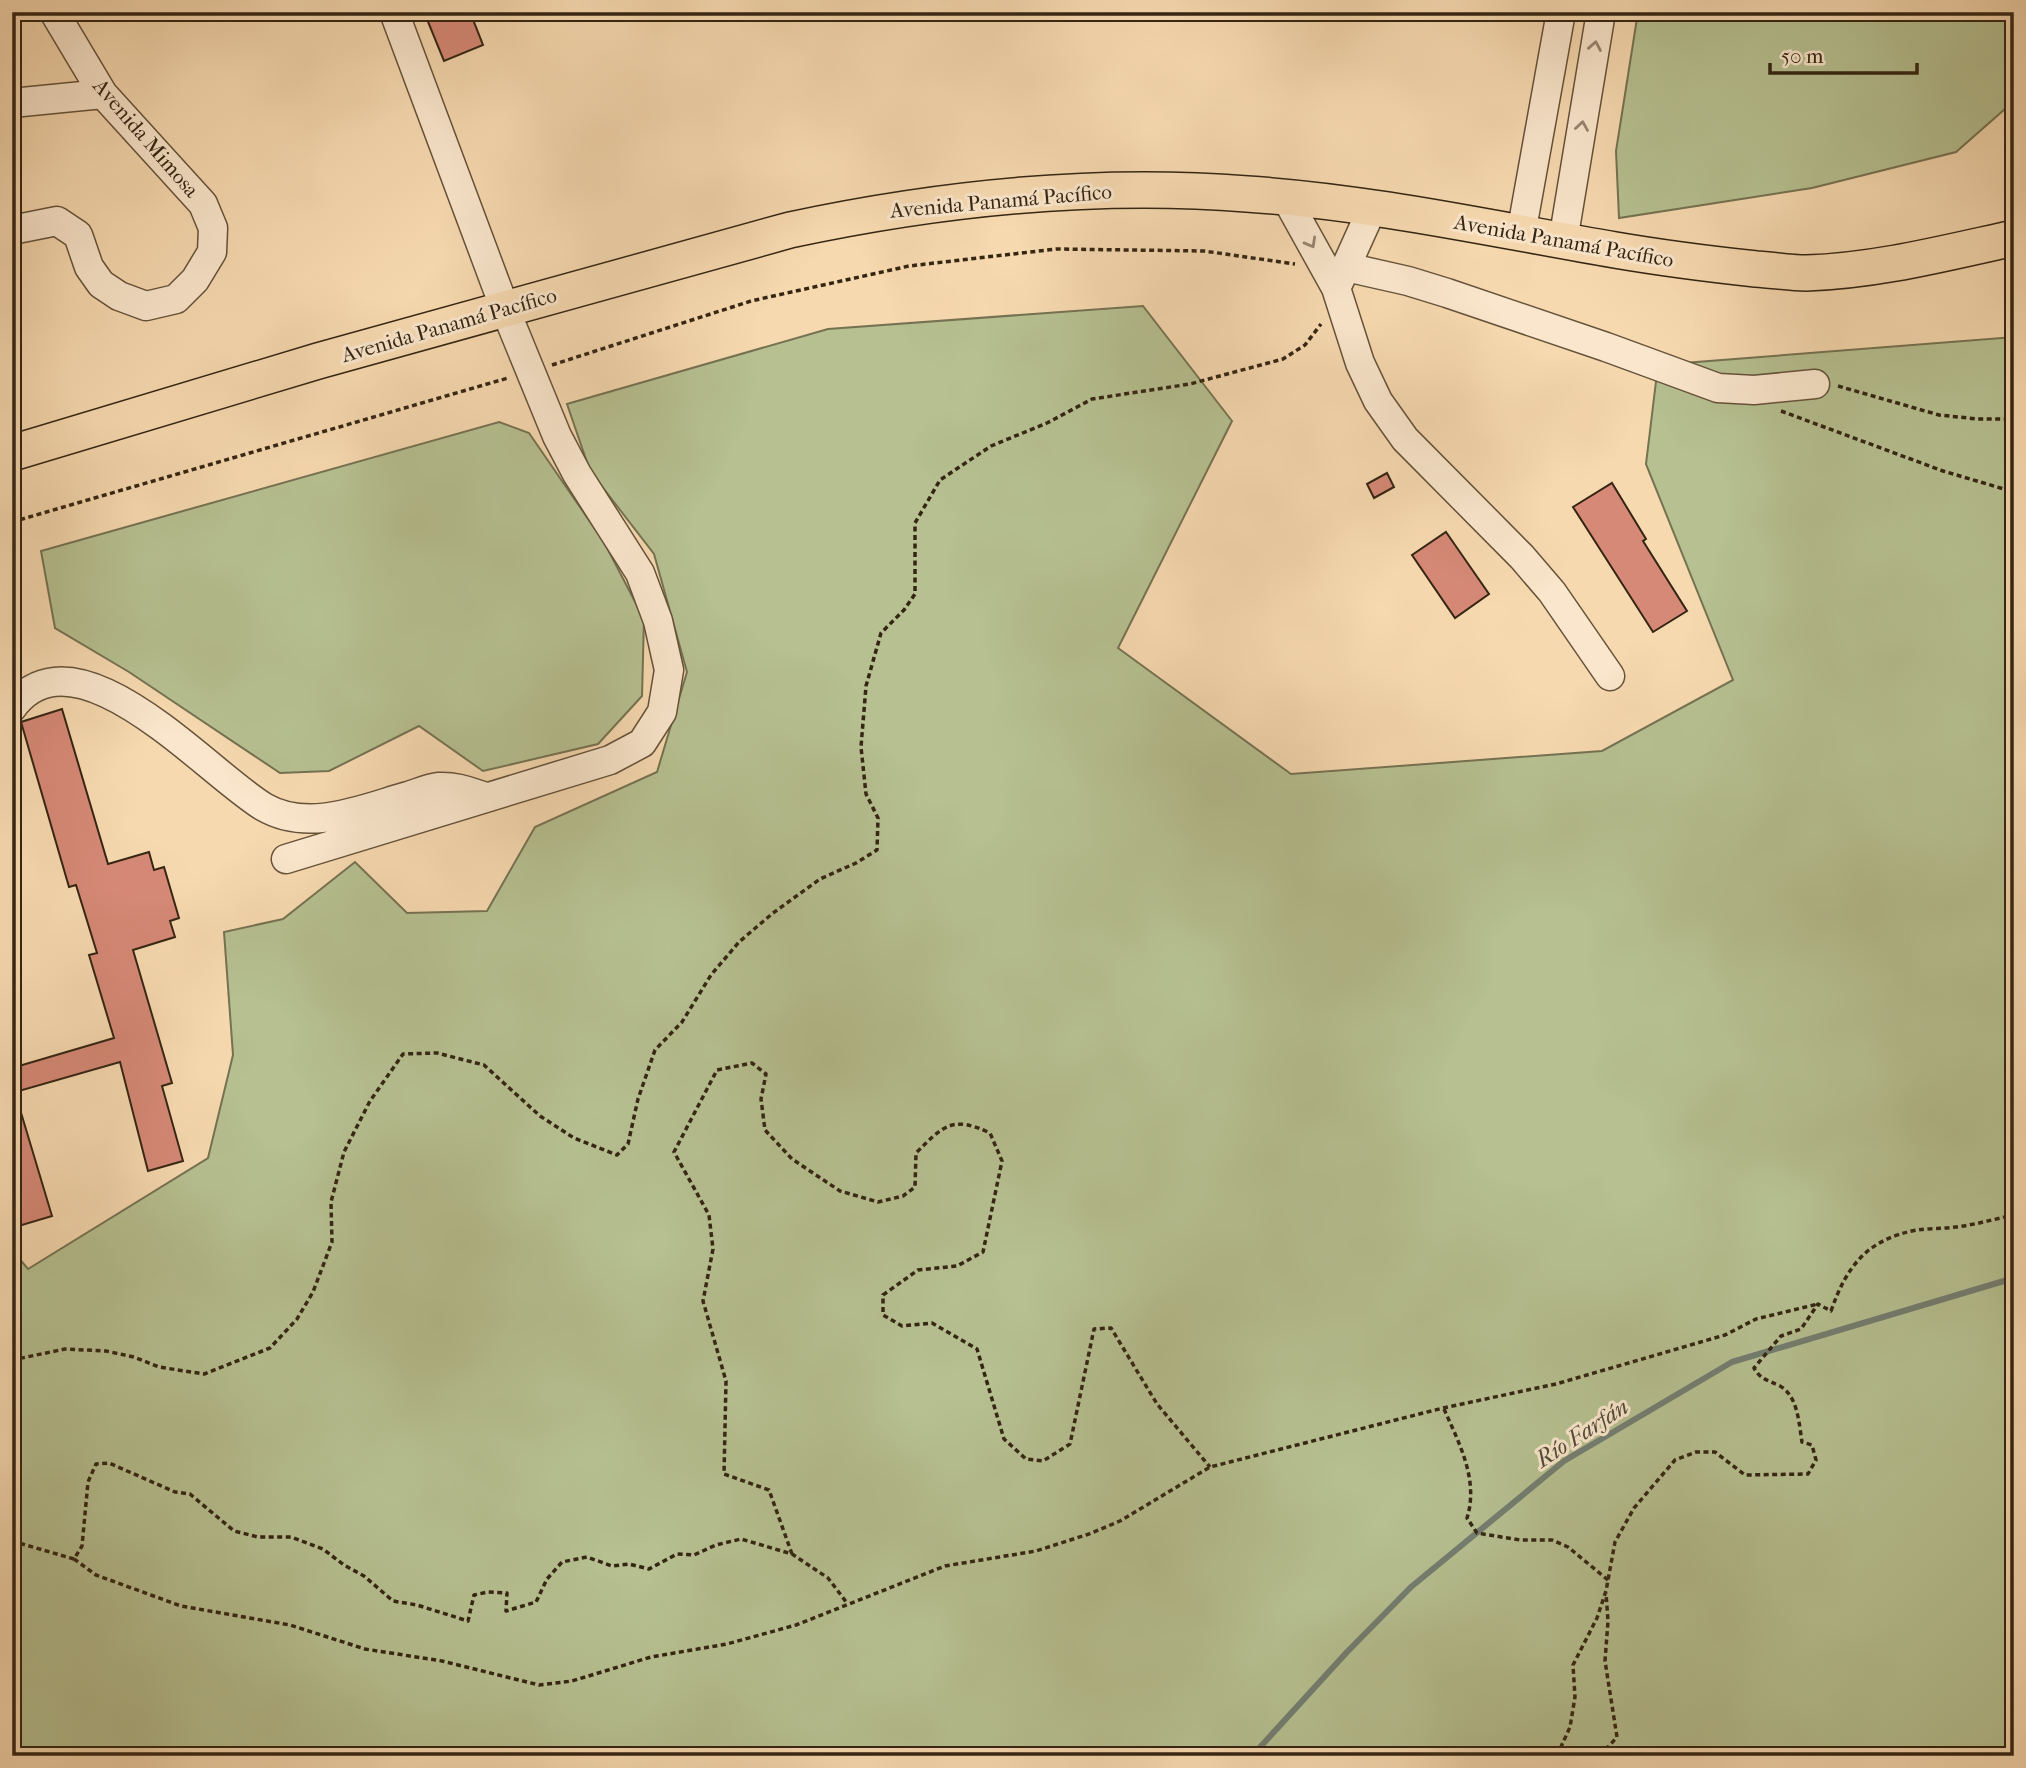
<svg xmlns="http://www.w3.org/2000/svg" width="2026" height="1768" font-family="'IM FELL French Canon',serif">
  <style>
    .green { fill: #b6c091; stroke: #757252; stroke-width: 2 }
    .lines { fill: none; stroke-linecap: round; stroke-linejoin: round }
    .stream { stroke: #737e71; stroke-width: 6 }
    .building { fill: #d68977; stroke: #342513; stroke-width: 2 }
    .minor-casing { stroke: #65523a; stroke-width: 31 }
    .major-casing { stroke: #342513; stroke-width: 38 }
    .path { stroke: #342513; stroke-width: 3.5; stroke-dasharray: 5 3.5; stroke-linecap: butt }
    .minor { stroke: #fae6cc; stroke-width: 28 }
    .major { stroke: #f7d9b0; stroke-width: 35 }
    .oneway { stroke: #978670 }
    .labels { text-anchor: middle; dominant-baseline: central; stroke-width: 6; stroke-linejoin: round; paint-order: stroke }
    .street-label { font-size: 21px; fill: #342513; stroke: #fae6cc }
    .water-label { font-size: 23px; font-style: italic; fill: #4e4a3a; stroke: #fae6cc }
  </style>
  <rect width="100%" height="100%" fill="#f7d9b0"/>
  <filter id="stains"><feTurbulence type="fractalNoise" baseFrequency=".00286" numOctaves="4"/><feColorMatrix values="0 0 0 0 .2 0 0 0 0 .09 0 0 0 0 .02 0 0 0 .5 -.17"/></filter>
  <radialGradient id="worn" r=".72"><stop offset=".6" stop-color="#630" stop-opacity="0"/><stop offset="1" stop-color="#630" stop-opacity=".3"/></radialGradient>
  <!-- green -->
  <path class="green" d="M 1638,12 L 2014,12 L 2014,101 L 1956,152 L 1812,188 L 1619,218 L 1616,151 Z
    M 1143,306 L 1232,421 L 1118,648 L 1291,774 L 1602,751 L 1733,680 L 1646,464 L 1658,365 L 2014,337 L 2014,1756 L 12,1756 L 12,1250 L 28,1269 L 208,1158 L 233,1055 L 224,932 L 283,919 L 355,862 L 407,913 L 487,911 L 535,827 L 657,772 L 687,672 L 654,554 L 590,471 L 567,404 L 828,329 Z
    M 499,422 L 529,433 L 604,542 L 644,619 L 642,696 L 598,744 L 483,771 L 419,726 L 329,771 L 280,773 L 129,672 L 55,628 L 41,551 Z"/>
  <g class="lines">
    <!-- stream -->
    <path class="stream" d="M 1252,1756 L 1347,1652 L 1411,1587 L 1564,1461 L 1732,1362 L 2014,1278"/>
  </g>
  <!-- building -->
  <path class="building" d="M 424,12 L 470,12 L 483,45 L 444,61 Z
    M 1387,473 L 1394,487 L 1374,498 L 1367,484 Z
    M 1612,483 L 1646,539 L 1643,541 L 1687,611 L 1653,632 L 1573,507 Z
    M 1446,532 L 1489,594 L 1455,618 L 1412,555 Z
    M 62,709 L 108,864 L 149,852 L 154,870 L 164,867 L 179,918 L 170,921 L 175,937 L 133,950 L 172,1083 L 162,1086 L 183,1161 L 148,1171 L 120,1062 L 12,1093 L 12,1068 L 114,1038 L 89,955 L 97,953 L 76,885 L 69,887 L 21,722 Z
    M 16,1096 L 52,1216 L 12,1228 L 12,1097 Z"/>
  <g class="lines">
    <defs>
      <path id="minor" d="M 12,103 L 103,94
        M 1286,198 L 1336,288 L 1360,363 L 1378,401 L 1405,439 L 1522,557 L 1552,592 L 1610,676
        M 12,230 L 57,221 L 78,235 L 89,267 L 101,284 L 119,296 L 146,306 L 176,299 L 195,280 L 212,252 L 213,228 L 203,204 L 103,94 L 54,12
        M 1521,234 L 1561,12
        M 1563,241 L 1601,12
        M 1346,267 L 1408,281 L 1447,293 L 1606,347 L 1718,388 L 1754,390 L 1815,384
        M 1339,282 L 1372,209
        M 12,708 C 75,621 208,774 264,807 C 309,833 362,809 408,796 C 418,793 429,788 439,787 C 456,786 470,792 486,797
        M 286,859 L 610,760 L 642,743 L 662,712 L 669,670 L 658,621 L 640,573 L 577,474 L 557,436 L 505,309 L 394,12"/>
      <path id="major" d="M 12,453 L 318,361 L 790,230 C 940,198 1094,182 1247,194 C 1370,202 1493,229 1615,250 C 1662,258 1709,264 1756,269 C 1773,270 1790,273 1806,273 C 1876,271 1945,253 2014,238"/>
    </defs>
    <!-- minor casing -->
    <use href="#minor" class="minor-casing"/>
    <!-- major casing -->
    <use href="#major" class="major-casing"/>
    <!-- path -->
    <path class="path" d="M 552,365 L 751,301 L 909,266 L 1056,249 L 1204,251 L 1295,264
      M 1838,386 L 1939,415 L 1978,419 L 2014,419
      M 1781,411 L 1943,471 L 2014,492
      M 12,522 L 508,378
      M 12,1357 L 17,1359 L 65,1349 L 106,1351 L 134,1357 L 159,1367 L 204,1374 L 270,1348 L 297,1319 L 313,1292 L 332,1242 L 331,1202 L 344,1152 L 370,1101 L 403,1054 L 437,1053 L 484,1065 L 540,1116 L 574,1138 L 617,1155 L 628,1144 L 638,1099 L 655,1050 L 682,1022 L 711,975 L 739,942 L 773,913 L 820,879 L 856,863 L 877,850 L 878,818 L 866,794 L 861,747 L 866,686 L 881,633 L 904,610 L 915,594 L 915,523 L 940,480 L 991,446 L 1047,423 L 1092,399 L 1190,384 L 1283,359 L 1305,345 L 1321,324
      M 1444,1409 C 1459,1443 1479,1480 1467,1518 L 1477,1533 L 1520,1540 L 1552,1540 L 1568,1547 L 1608,1580
      M 12,1541 L 74,1559 L 82,1546 L 88,1482 L 96,1464 L 109,1463 L 175,1492 L 190,1494 L 234,1531 L 258,1537 L 291,1537 L 323,1549 L 344,1565 L 364,1576 L 393,1601 L 417,1605 L 468,1621 L 474,1595 L 488,1592 L 507,1593 L 506,1611 L 536,1602 L 547,1579 L 562,1562 L 587,1557 L 612,1566 L 629,1564 L 649,1569 L 677,1554 L 694,1555 L 716,1545 L 741,1539 L 792,1554 L 828,1578 L 847,1603
      M 792,1554 L 769,1490 L 724,1474 L 726,1381 L 703,1301 L 713,1249 L 709,1215 L 674,1152 L 717,1070 L 752,1063 L 766,1074 L 761,1099 L 765,1130 L 792,1159 L 840,1191 L 878,1202 L 903,1196 L 915,1187 L 916,1153 C 943,1126 952,1115 990,1133 L 1002,1161 L 983,1252 L 957,1266 L 918,1270 L 883,1295 L 883,1315 L 902,1326 L 932,1323 L 977,1349 L 1004,1439 L 1026,1459 L 1043,1461 L 1070,1444 L 1094,1329 L 1111,1328 L 1157,1404 L 1210,1467
      M 74,1559 L 96,1575 L 181,1606 L 290,1625 L 365,1649 L 442,1661 L 539,1685 L 572,1681 L 651,1657 L 727,1644 L 796,1625 L 945,1566 L 1036,1551 L 1089,1534 L 1120,1521 L 1210,1467 L 1443,1408 L 1556,1384 L 1725,1335 L 1756,1319 L 1818,1304
      M 1562,1756 L 1560,1749 L 1570,1727 L 1575,1697 L 1573,1665 L 1597,1618 L 1606,1591 L 1615,1542 L 1634,1508 L 1675,1460 L 1696,1452 L 1715,1452 L 1745,1475 L 1808,1474 L 1816,1460 L 1812,1445 L 1802,1442 C 1799,1424 1798,1396 1780,1386 C 1768,1380 1761,1380 1754,1368 L 1781,1336 L 1801,1329 L 1818,1304 L 1831,1311 C 1847,1265 1868,1239 1917,1230 C 1929,1228 1942,1229 1955,1227 C 1975,1225 1994,1219 2014,1215
      M 1600,1756 L 1617,1737 L 1605,1661 L 1608,1621 L 1606,1593"/>
    <!-- minor -->
    <use href="#minor" class="minor"/>
    <!-- major -->
    <use href="#major" class="major"/>
  </g>
  <!-- one-way arrows -->
  <defs><path id="oneway-chevron" d="M-2-3.5L2.5 0L-2 3.5" fill="none" stroke-width="1.6" stroke-linecap="round" stroke-linejoin="round" transform="scale(1.75)"/></defs>
  <g class="oneway">
    <use href="#oneway-chevron" transform="translate(1595 46) rotate(-80)"/>
    <use href="#oneway-chevron" transform="translate(1582 126) rotate(-81)"/>
    <use href="#oneway-chevron" transform="translate(1311 243) rotate(61)"/>
  </g>
  <g class="labels">
    <!-- street labels -->
    <g class="street-label">
      <text transform="translate(146 138) rotate(49)">Avenida Mimosa</text>
      <text transform="translate(1001 201) rotate(-5)">Avenida Panamá Pacífico</text>
      <text transform="translate(1564 241) rotate(10)">Avenida Panamá Pacífico</text>
      <text transform="translate(449 325) rotate(-16)">Avenida Panamá Pacífico</text>
    </g>
    <!-- water labels -->
    <g class="water-label">
      <text transform="translate(1582 1433) rotate(-33)">Río Farfán</text>
    </g>
  </g>
  <!-- margin -->
  <rect width="2026" height="1768" fill="none" stroke="#f7d9b0" stroke-width="42"/>
  <rect x="14" y="14" width="1998" height="1740" fill="none" stroke="#342513" stroke-width="3.5"/>
  <rect x="21" y="21" width="1984" height="1726" fill="none" stroke="#342513" stroke-width="2"/>
  <!-- scale -->
  <path d="M1770 63v10h147v-10" fill="none" stroke="#342513" stroke-width="3.5"/>
  <text x="1781" y="63" font-size="21" fill="#342513" stroke="#fae6cc" stroke-width="5" paint-order="stroke">50 m</text>
  <rect width="100%" height="100%" filter="url(#stains)"/>
  <rect width="100%" height="100%" fill="url(#worn)"/>
</svg>
